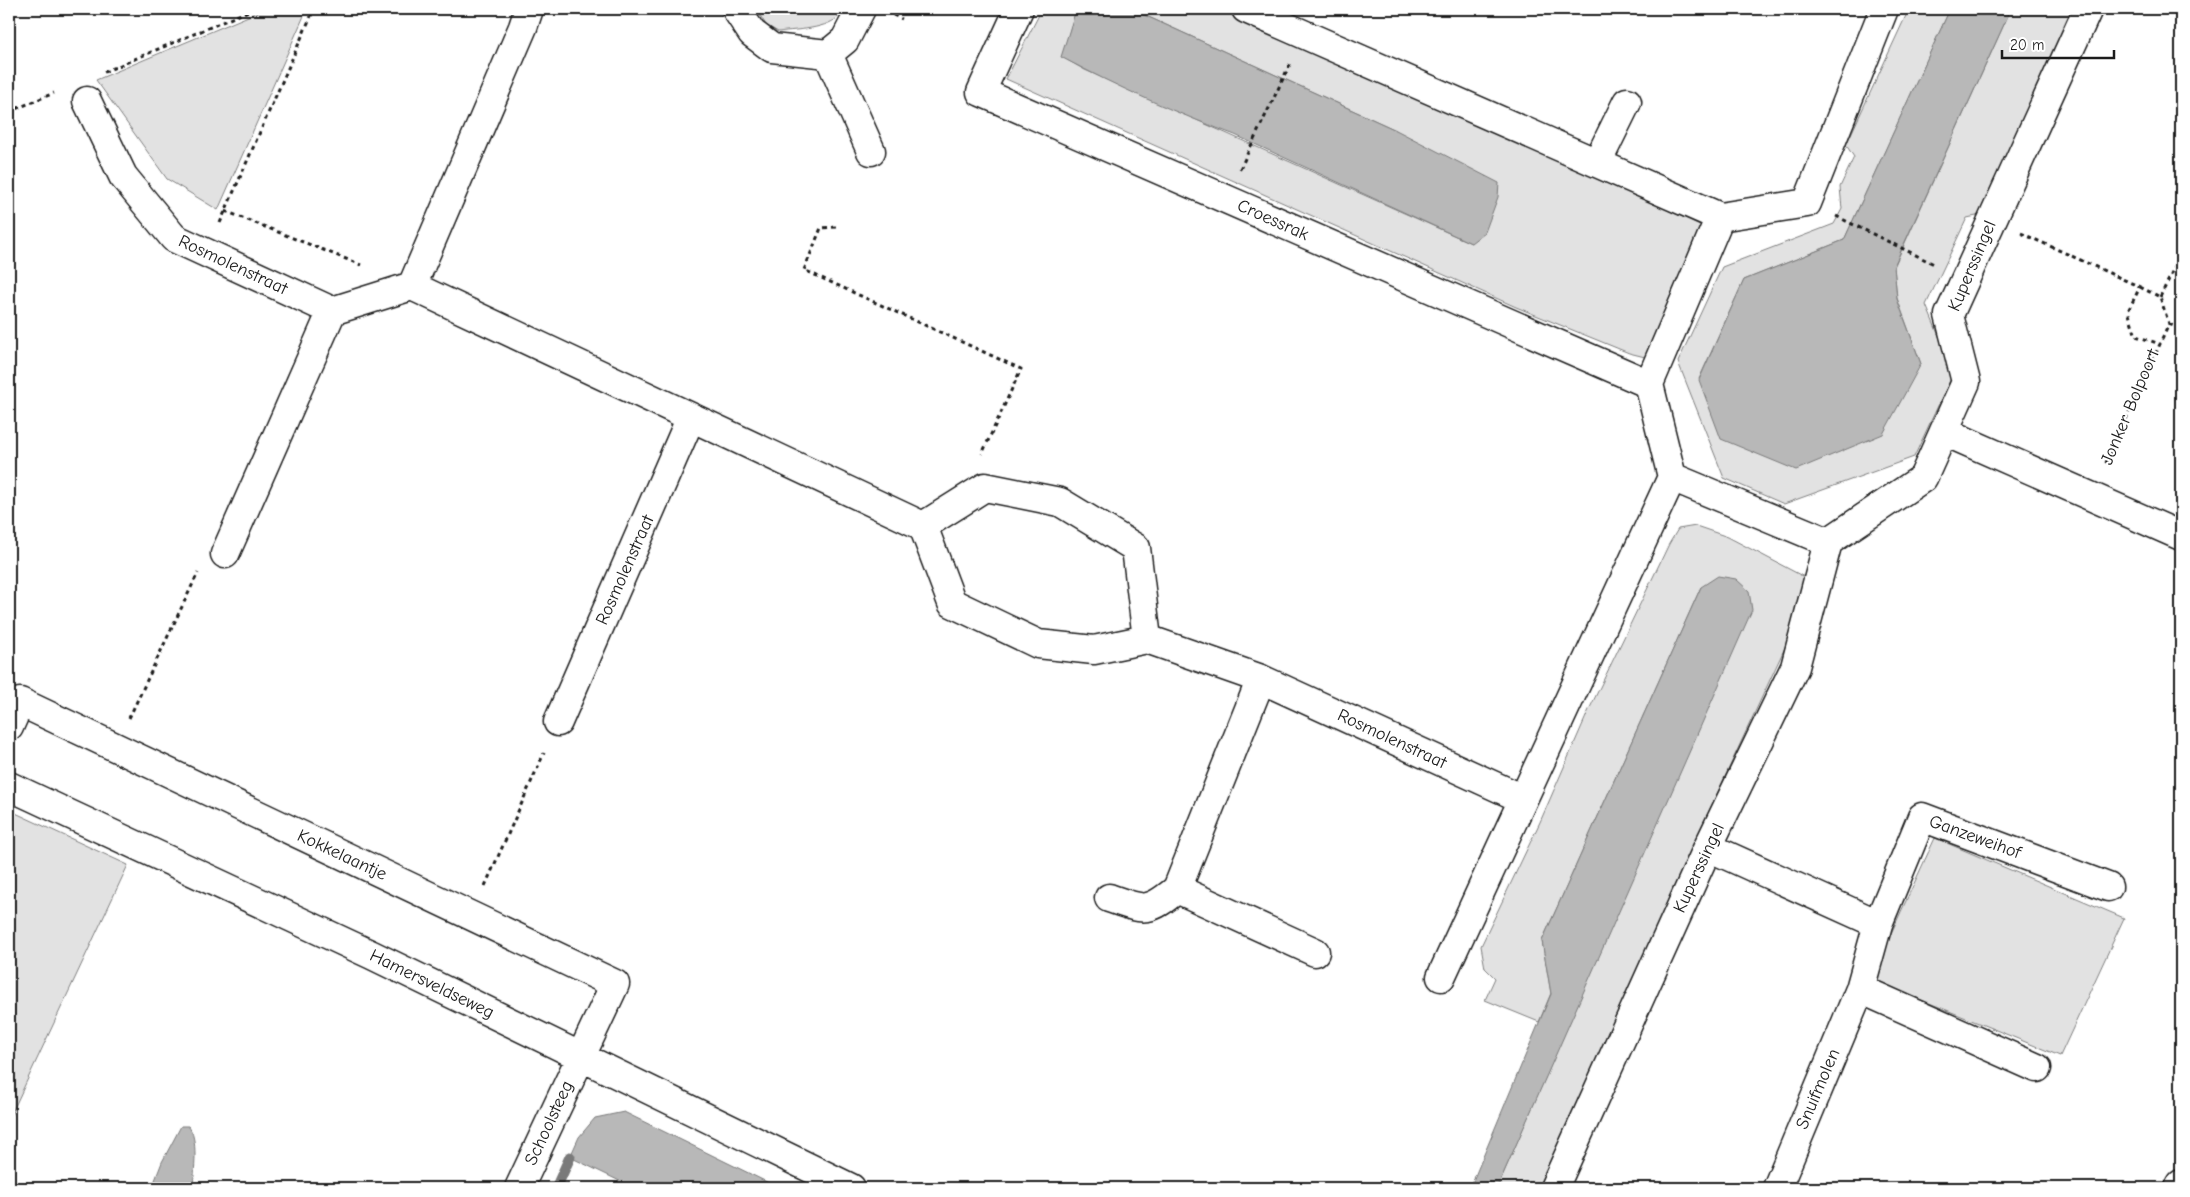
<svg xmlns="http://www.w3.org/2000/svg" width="2190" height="1197" font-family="'Comic Neue',sans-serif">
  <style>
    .green { fill: #e2e2e2; stroke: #7f7f7f }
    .water { fill: #b8b8b8; stroke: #7a7a7a }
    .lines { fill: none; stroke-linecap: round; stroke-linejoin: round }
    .stream { stroke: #7a7a7a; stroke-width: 11 }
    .minor-casing { stroke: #1c1c1c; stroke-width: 31 }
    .path { stroke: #1c1c1c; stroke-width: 3; stroke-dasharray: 4 4; stroke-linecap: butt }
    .minor { stroke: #fff; stroke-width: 28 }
    .labels { text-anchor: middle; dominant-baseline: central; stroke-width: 4; stroke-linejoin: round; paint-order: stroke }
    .street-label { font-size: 18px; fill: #1c1c1c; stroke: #fff }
  </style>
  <rect width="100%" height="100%" fill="#fff"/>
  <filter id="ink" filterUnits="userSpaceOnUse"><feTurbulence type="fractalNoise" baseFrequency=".02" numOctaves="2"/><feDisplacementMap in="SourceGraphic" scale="10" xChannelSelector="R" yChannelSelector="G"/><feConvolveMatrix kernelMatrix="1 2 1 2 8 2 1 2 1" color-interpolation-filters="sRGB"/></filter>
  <g filter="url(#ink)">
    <!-- green -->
    <path class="green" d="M 265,9 L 307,9 L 218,210 L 167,179 L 96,80 Z
      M 756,9 L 844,9 C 835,30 798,29 778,32 L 766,25 Z
      M 1042,9 L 1079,9 L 1074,16 L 1062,57 L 1085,70 L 1471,243 L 1396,130 L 1131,9 L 1235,9 L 1356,62 L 1708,229 L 1649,358 L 1629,353 L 1516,307 L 1006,79 Z
      M 1909,9 L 1950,9 L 1844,240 L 1744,280 L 1699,379 L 1921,364 L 1897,298 L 1894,267 L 2011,9 L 2074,9 L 1981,215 L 1967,218 L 1926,305 L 1951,365 L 1952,376 L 1914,457 L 1784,504 L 1724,478 L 1678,362 L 1722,267 L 1834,224 L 1842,209 L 1840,187 L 1854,157 L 1846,145 Z
      M 1696,526 L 1728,537 L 1808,579 L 1808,598 L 1709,811 L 1541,1188 L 1497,1188 L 1593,968 L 1701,587 L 1542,941 L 1551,993 L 1539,1022 L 1485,1000 L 1495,978 L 1485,968 L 1481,946 L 1540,822 L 1588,712 L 1669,544 L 1678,529 Z
      M 9,810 L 128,865 L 9,1119 Z
      M 1935,838 L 2124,918 L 2060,1056 L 1870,979 Z"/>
    <!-- water -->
    <path class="water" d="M 1079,9 L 1131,9 L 1396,130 L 1499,183 L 1498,197 L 1485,232 L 1471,243 L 1235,135 C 1176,113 1117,87 1061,57 L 1074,16 Z
      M 1950,9 L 2011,9 L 1894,266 L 1897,299 L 1921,364 L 1883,434 L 1796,470 L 1721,439 L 1699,380 L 1744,280 L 1844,240 Z
      M 1718,576 L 1736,579 L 1749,591 L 1752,610 L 1497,1188 L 1470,1188 L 1551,994 L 1542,941 L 1701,587 Z
      M 624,1112 L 779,1188 L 634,1188 L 570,1157 L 579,1137 L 595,1118 Z
      M 181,1126 L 188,1126 C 199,1137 194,1172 193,1188 L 152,1188 L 162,1162 Z"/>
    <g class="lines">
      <!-- stream -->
      <path class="stream" d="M 556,1188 L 570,1157"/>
      <defs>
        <path id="minor" d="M 529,9 L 523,27 L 412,286 L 923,526 L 952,603 L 1038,644 L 1094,650 L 1147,639 L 1261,679 L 1523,799
          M 736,9 L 752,33 L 772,48 L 828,54 L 845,40 L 861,9
          M 1019,9 L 981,92 L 1649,384
          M 1246,9 L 1720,217
          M 828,54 L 871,151
          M 87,101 L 123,176 L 174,238 L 332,311 L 412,286
          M 1597,163 L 1627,102
          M 1945,432 L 2181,536
          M 1672,477 L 1828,542
          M 923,526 L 985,487 L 1060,502 L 1136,548 L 1147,639
          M 225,554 L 332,311
          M 558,722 L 691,417
          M 9,727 L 20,702 L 615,984 L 519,1188
          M 9,786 L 372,955 L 851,1188
          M 1708,847 L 1878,924 L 1922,817 L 2108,887
          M 1177,889 L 1315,952
          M 1109,898 C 1144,910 1147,914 1177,889 L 1261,679
          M 1878,924 L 1860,989 L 2037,1068
          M 1441,977 L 1672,477 L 1649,384 L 1720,217 L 1807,203 L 1884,9
          M 1554,1188 L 1708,847 L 1795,667 L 1828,542 L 1923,478 L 1966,382 L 1949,315 L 2088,9
          M 1777,1188 L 1860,989
          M 2179,1188 L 2181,1184"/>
      </defs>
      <!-- minor casing -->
      <use href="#minor" class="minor-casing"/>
      <!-- path -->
      <path class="path" d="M 893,15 L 902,19
        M 104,72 L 253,9
        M 9,108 L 13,110 L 54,93
        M 1240,169 L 1290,64
        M 225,211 L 361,265
        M 1836,216 L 1936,265
        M 220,223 L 314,9
        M 836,227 L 821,228 L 804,270 L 1021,369 L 982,454
        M 2021,233 L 2140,287 L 2128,311 L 2136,336 L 2160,344 L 2105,465
        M 2140,287 L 2160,297 L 2169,324 L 2160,344
        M 2160,297 L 2181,255
        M 2169,324 L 2181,329
        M 129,718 L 198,573
        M 485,886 L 544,753"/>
      <!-- minor -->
      <use href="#minor" class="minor"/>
    </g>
  </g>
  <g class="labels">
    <!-- street labels -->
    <g class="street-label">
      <text transform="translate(1273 220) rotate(24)">Croessrak</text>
      <text transform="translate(233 265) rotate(25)">Rosmolenstraat</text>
      <text transform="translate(1972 266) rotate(-67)">Kuperssingel</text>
      <text transform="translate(2130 407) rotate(-67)">Jonker Bolpoort</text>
      <text transform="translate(625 570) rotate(-66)">Rosmolenstraat</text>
      <text transform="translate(1392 739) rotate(25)">Rosmolenstraat</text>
      <text transform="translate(1975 837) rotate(20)">Ganzeweihof</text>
      <text transform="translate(342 855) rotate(25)">Kokkelaantje</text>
      <text transform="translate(1699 868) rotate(-65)">Kuperssingel</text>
      <text transform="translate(432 984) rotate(26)">Hamersveldseweg</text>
      <text transform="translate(1818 1089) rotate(-67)">Snuifmolen</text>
      <text transform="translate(549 1123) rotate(-65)">Schoolsteeg</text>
    </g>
  </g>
  <!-- margin -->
  <rect width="2190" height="1197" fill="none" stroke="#fff" stroke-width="30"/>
  <rect x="15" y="15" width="2160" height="1167" fill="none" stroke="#1c1c1c" stroke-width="2" filter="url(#ink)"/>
  <!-- scale -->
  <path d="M2002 50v8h112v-8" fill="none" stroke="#1c1c1c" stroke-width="2.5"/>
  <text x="2010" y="50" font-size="15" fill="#1c1c1c" stroke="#ffffff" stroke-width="4" paint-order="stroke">20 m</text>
</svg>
